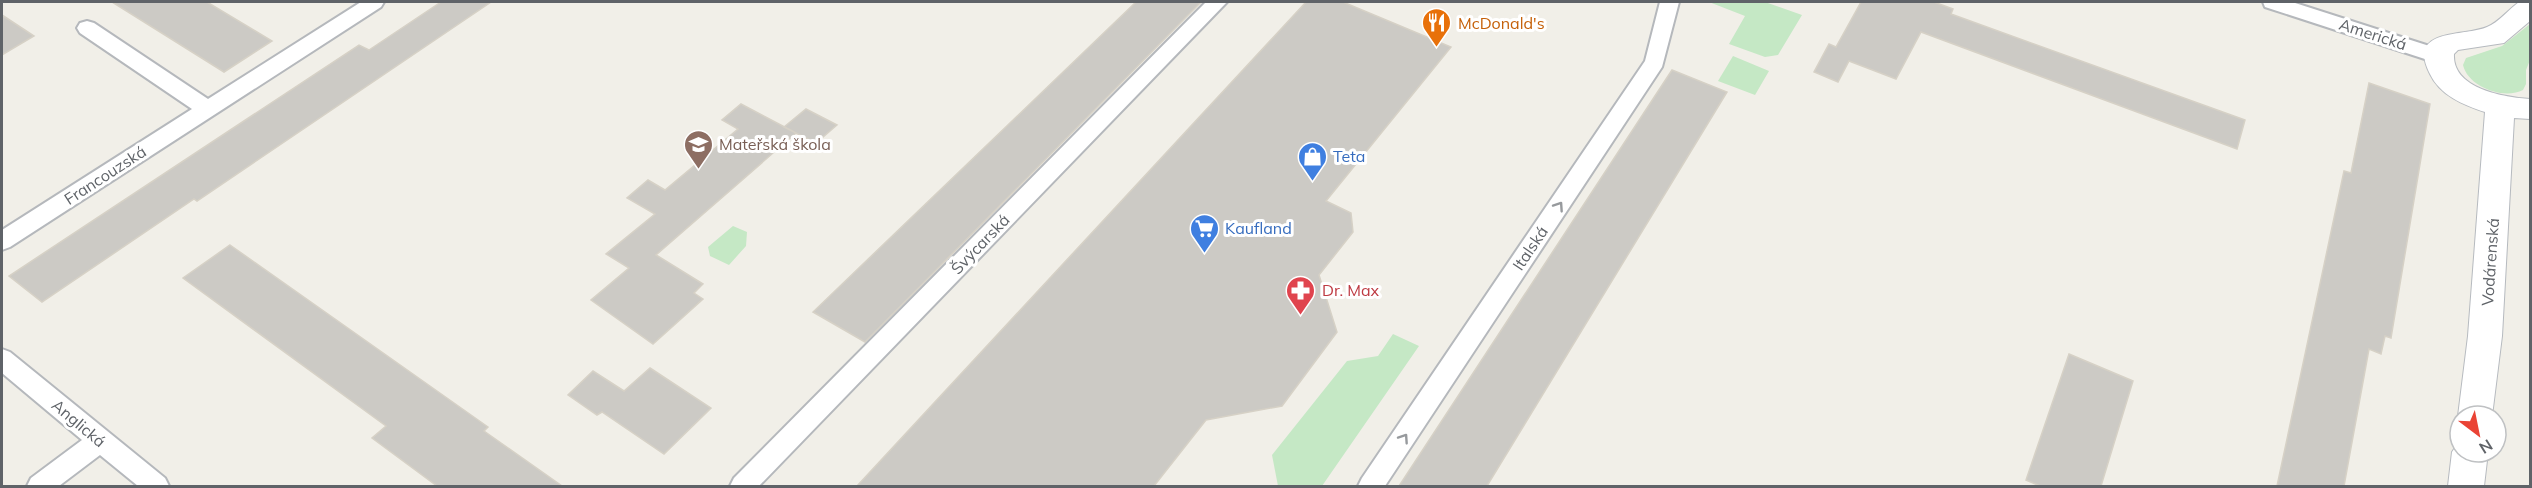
<svg xmlns="http://www.w3.org/2000/svg" width="2532" height="488" font-family="Mulish,sans-serif">
  <style>
    .green { fill: #c5e8c5 }
    .building { fill: #cccac5; stroke: #d6d1c6; stroke-width: 1.5 }
    .lines { fill: none; stroke-linecap: round; stroke-linejoin: round }
    .street-casing { stroke: #b5b8bc; stroke-width: 4 }
    .secondary-casing { stroke: #b6babf; stroke-width: 2 }
    .street { fill: #fff; fill-rule: evenodd }
    .secondary { fill: #fff; fill-rule: evenodd }
    .oneway { stroke: #979a9d }
    .labels { text-anchor: middle; dominant-baseline: central; stroke-width: 6; stroke-linejoin: round; paint-order: stroke }
    .food-label { font-size: 16px; fill: #c56008; stroke: #fff; text-anchor: start }
    .street-label { font-size: 16px; fill: #5f6368; stroke: #fff }
    .education-label { font-size: 16px; fill: #785e54; stroke: #fff; text-anchor: start }
    .shop-label { font-size: 16px; fill: #366cbe; stroke: #fff; text-anchor: start }
    .health-label { font-size: 16px; fill: #be3a42; stroke: #fff; text-anchor: start }
  </style>
  <rect width="100%" height="100%" fill="#f1efe8"/>
  <!-- green -->
  <path class="green" d="M 1709,2 L 1765,2 L 1802,15 L 1778,55 L 1765,57 L 1729,44 L 1745,16 Z
    M 2530,24 L 2530,60 L 2526,70 L 2526,84 L 2523,90 C 2504,100 2468,87 2463,65 L 2466,58 L 2502,46 Z
    M 1733,56 L 1769,71 L 1755,95 L 1718,81 Z
    M 733,226 L 747,232 L 746,246 L 729,265 L 710,256 L 708,247 Z
    M 1393,334 L 1419,346 L 1322,486 L 1278,486 L 1272,455 L 1347,361 L 1378,356 Z"/>
  <!-- building -->
  <path class="building" d="M 112,2 L 207,2 L 272,41 L 224,72 Z
    M 441,2 L 491,2 L 197,201 L 194,199 L 42,302 L 9,276 L 359,45 L 369,50 Z
    M 1136,2 L 1201,2 L 865,342 L 813,312 Z
    M 1306,2 L 1343,2 L 1451,47 L 1326,201 L 1351,213 L 1353,232 L 1319,275 L 1337,332 L 1282,406 L 1206,420 L 1154,486 L 857,486 Z
    M 1861,2 L 1934,2 L 1953,9 L 1951,14 L 2245,120 L 2237,149 L 1921,32 L 1896,79 L 1849,61 L 1838,82 L 1814,72 L 1829,44 L 1836,47 Z
    M 2,15 L 34,36 L 2,55 Z
    M 1672,70 L 1727,92 L 1487,486 L 1399,486 Z
    M 2369,83 L 2430,104 L 2391,338 L 2385,336 L 2381,354 L 2369,349 L 2344,486 L 2277,486 L 2344,171 L 2351,173 Z
    M 741,104 L 796,133 L 656,255 L 703,284 L 694,293 L 703,299 L 653,344 L 591,300 L 629,268 L 606,254 L 655,214 L 627,198 L 648,180 L 665,190 L 738,129 L 722,120 Z
    M 806,109 L 837,125 L 816,143 L 784,127 Z
    M 230,245 L 488,427 L 484,431 L 562,486 L 437,486 L 372,438 L 386,426 L 183,278 Z
    M 2069,354 L 2133,381 L 2101,486 L 2040,486 L 2026,480 Z
    M 650,368 L 711,408 L 664,454 L 602,412 L 597,415 L 568,395 L 593,371 L 624,391 Z"/>
  <g class="lines">
    <defs>
      <path id="street" d="M 361,2 L 384,2 L 381,7 L 10,247 L 2,250 L 2,230 L 192,109 L 80,33 L 77,28 L 80,23 L 87,21 L 94,23 L 208,99 Z
        M 1206,2 L 1227,2 L 759,486 L 730,486 L 734,478 Z
        M 1660,2 L 1679,2 L 1662,67 L 1385,486 L 1358,486 L 1362,478 L 1645,61 Z
        M 2263,2 L 2292,2 L 2445,51 L 2448,56 L 2445,61 L 2438,63 L 2431,61 L 2265,7 Z
        M 2,349 L 10,352 L 165,478 L 169,486 L 138,486 L 100,455 L 59,486 L 27,486 L 31,478 L 82,440 L 2,373 Z"/>
      <path id="secondary" d="M 2519,2 L 2530,2 L 2530,21 L 2504,43 L 2458,50 L 2454,54 C 2452,89 2504,97 2530,99 L 2530,119 L 2514,118 L 2502,336 L 2492,416 L 2460,416 L 2460,421 L 2458,416 L 2468,336 L 2485,112 C 2463,105 2440,95 2430,74 C 2406,27 2465,37 2487,27 C 2498,23 2509,9 2519,2 Z
        M 2460,440 L 2460,452 L 2488,452 L 2484,486 L 2448,486 L 2452,452 Z"/>
    </defs>
    <!-- street casing -->
    <use href="#street" class="street-casing"/>
    <!-- secondary casing -->
    <use href="#secondary" class="secondary-casing"/>
    <!-- street -->
    <use href="#street" class="street"/>
    <!-- secondary -->
    <use href="#secondary" class="secondary"/>
  </g>
  <!-- one-way arrows -->
  <defs><path id="oneway-chevron" d="M-2-3.5L2.5 0L-2 3.5" fill="none" stroke-width="1.6" stroke-linecap="round" stroke-linejoin="round" transform="scale(1.5)"/></defs>
  <g class="oneway">
    <use href="#oneway-chevron" transform="translate(1559 206) rotate(-56)"/>
    <use href="#oneway-chevron" transform="translate(1404 438) rotate(-56)"/>
  </g>
  <!-- icons -->
  <defs>
    <symbol id="restaurant-pin" viewBox="-11 -11 22 30"><path d="M0 17L-7.5 6A9.5 9.5 0 1 1 7.5 6Z" fill="#e8710a" stroke="#fff"/><path d="M-5-6h1v4h1v-4h1v4h1v-4h1v5L-1.5 .5V6h-2V.5L-5-1ZM5-6V6H3V1.5H1.5Q1.5-4 5-6Z" fill="#fff"/></symbol>
    <symbol id="school-pin" viewBox="-11 -11 22 30"><path d="M0 17L-7.5 6A9.5 9.5 0 1 1 7.5 6Z" fill="#8d6e63" stroke="#fff"/><path d="M0-5L7-2L0 1L-7-2ZM-4 1L0 2.5L4 1V4Q0 6-4 4Z" fill="#fff"/></symbol>
    <symbol id="shop-pin" viewBox="-11 -11 22 30"><path d="M0 17L-7.5 6A9.5 9.5 0 1 1 7.5 6Z" fill="#3f7fe0" stroke="#fff"/><path d="M-5-2.5h2.3a2.7 3.5 0 0 1 5.4 0H5L5.5 6h-11ZM-1.5-2.5h3a1.5 2.3 0 0 0-3 0Z" fill="#fff"/></symbol>
    <symbol id="supermarket-pin" viewBox="-11 -11 22 30"><path d="M0 17L-7.5 6A9.5 9.5 0 1 1 7.5 6Z" fill="#3f7fe0" stroke="#fff"/><path d="M-6-5.5h2.5l.6 2H6L4.5 2H-2.5L-4.4-4H-6ZM-1.5 3.2a1.3 1.3 0 1 0 .1 0ZM3 3.2a1.3 1.3 0 1 0 .1 0Z" fill="#fff"/></symbol>
    <symbol id="pharmacy-pin" viewBox="-11 -11 22 30"><path d="M0 17L-7.5 6A9.5 9.5 0 1 1 7.5 6Z" fill="#e0444e" stroke="#fff"/><path d="M-2-6h4v4h4v4h-4v4h-4v-4h-4v-4h4Z" fill="#fff"/></symbol>
  </defs>
  <g fill-rule="evenodd">
    <use href="#restaurant-pin" x="1420" y="6" width="33" height="45"/>
    <use href="#school-pin" x="682" y="128" width="33" height="45"/>
    <use href="#shop-pin" x="1296" y="140" width="33" height="45"/>
    <use href="#supermarket-pin" x="1188" y="212" width="33" height="45"/>
    <use href="#pharmacy-pin" x="1284" y="274" width="33" height="45"/>
  </g>
  <g class="labels">
    <!-- food labels -->
    <g class="food-label">
      <text x="1458" y="23">McDonald's</text>
    </g>
    <!-- street labels -->
    <g class="street-label">
      <text transform="translate(2373 34) rotate(18)">Americká</text>
      <text transform="translate(105 175) rotate(-33)">Francouzská</text>
      <text transform="translate(980 244) rotate(-46)">Švýcarská</text>
      <text transform="translate(1530 248) rotate(-56)">Italská</text>
      <text transform="translate(2490 262) rotate(-86)">Vodárenská</text>
      <text transform="translate(79 423) rotate(40)">Anglická</text>
    </g>
    <!-- education labels -->
    <g class="education-label">
      <text x="719" y="144">Mateřská škola</text>
    </g>
    <!-- shop labels -->
    <g class="shop-label">
      <text x="1333" y="156">Teta</text>
      <text x="1225" y="228">Kaufland</text>
    </g>
    <!-- health labels -->
    <g class="health-label">
      <text x="1322" y="290">Dr. Max</text>
    </g>
  </g>
  <!-- border -->
  <rect width="2532" height="488" fill="none" stroke="#5f6368" stroke-width="6"/>
  <!-- north arrow -->
  <g transform="translate(2478 434) rotate(148)"><circle r="28" fill="#ffffff" stroke="#bfc1c3" stroke-width="1.5"/>
  <path d="M0-4.5L10 22L0 15L-10 22Z" fill="#ea4335"/>
  <text y="-9" font-size="16" font-weight="bold" text-anchor="middle" fill="#5f6368">N</text>
  </g>
</svg>
